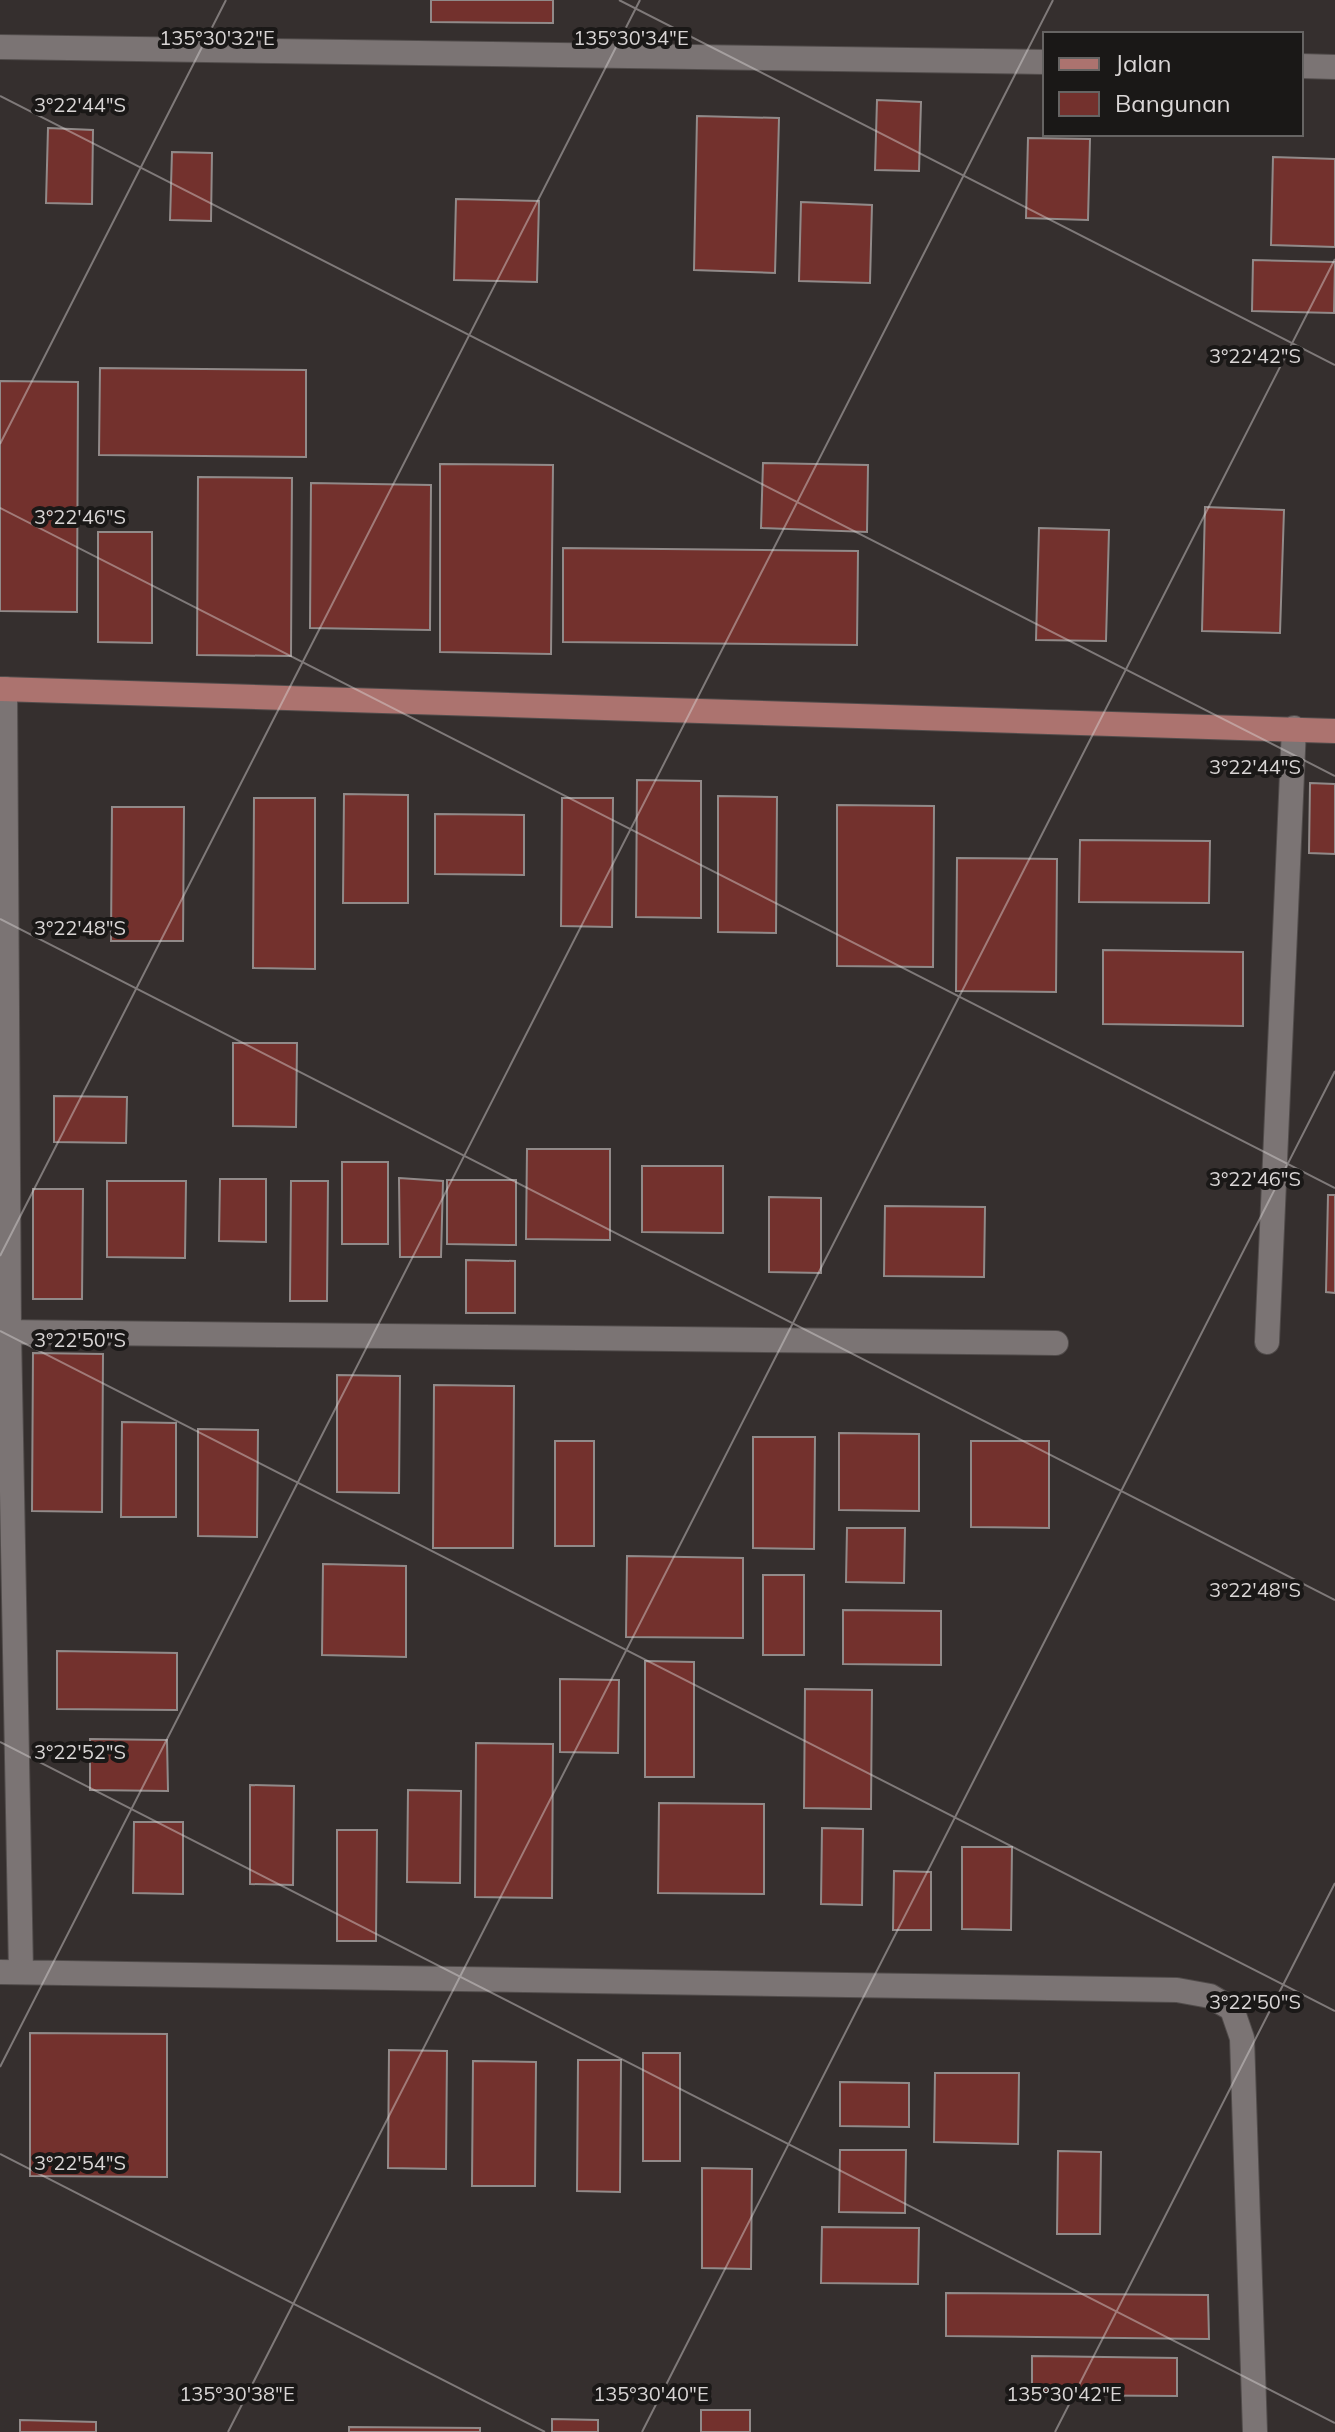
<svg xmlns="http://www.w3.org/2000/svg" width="1335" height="2432" font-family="Mulish,sans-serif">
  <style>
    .building { fill: #73312d; stroke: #918a89; stroke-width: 2 }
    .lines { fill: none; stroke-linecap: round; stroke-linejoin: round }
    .street-casing { stroke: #514c4b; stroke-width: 26 }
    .primary-casing { stroke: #514c4b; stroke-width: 26 }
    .street { stroke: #7b7474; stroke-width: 24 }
    .primary { stroke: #ac736f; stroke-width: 24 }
    .ticks { fill: none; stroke: #d9d5d5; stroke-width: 2; stroke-opacity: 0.45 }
    .ticks-label { font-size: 20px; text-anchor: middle; fill: #d9d5d5; stroke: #1a1817; stroke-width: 8; stroke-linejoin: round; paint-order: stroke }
  </style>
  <rect width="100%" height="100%" fill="#352f2e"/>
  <!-- building -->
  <path class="building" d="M 431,0 L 553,0 L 553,23 L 431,22 Z
    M 877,100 L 921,102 L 919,171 L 875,170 Z
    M 697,116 L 779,118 L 775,273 L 694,270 Z
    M 48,128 L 93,130 L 92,204 L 46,203 Z
    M 1028,138 L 1090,139 L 1088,220 L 1026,218 Z
    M 172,152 L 212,153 L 211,221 L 170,220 Z
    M 1273,157 L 1335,159 L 1335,247 L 1271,245 Z
    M 456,199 L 539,201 L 537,282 L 454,280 Z
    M 801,202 L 872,205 L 870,283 L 799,281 Z
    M 1253,260 L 1335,262 L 1334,313 L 1252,311 Z
    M 100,368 L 306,370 L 306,457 L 99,455 Z
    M 0,381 L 78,382 L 77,612 L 0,611 Z
    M 763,463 L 868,465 L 867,532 L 761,528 Z
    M 440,464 L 553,465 L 551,654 L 440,652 Z
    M 198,477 L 292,478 L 291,656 L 197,655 Z
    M 311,483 L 431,485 L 430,630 L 310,628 Z
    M 1205,507 L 1284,510 L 1280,633 L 1202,631 Z
    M 1039,528 L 1109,530 L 1106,641 L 1036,640 Z
    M 98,532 L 152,532 L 152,643 L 98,642 Z
    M 563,548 L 858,551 L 857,645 L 563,642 Z
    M 637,780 L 701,781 L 701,918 L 636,917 Z
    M 1310,783 L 1335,784 L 1335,854 L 1309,853 Z
    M 344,794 L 408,795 L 408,903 L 343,903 Z
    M 718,796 L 777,797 L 776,933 L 718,932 Z
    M 254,798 L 315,798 L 315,969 L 253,968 Z
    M 562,798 L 613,798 L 612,927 L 561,926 Z
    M 837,805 L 934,806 L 933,967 L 837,966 Z
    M 112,807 L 184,807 L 183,941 L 111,941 Z
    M 435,814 L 524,815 L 524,875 L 435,874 Z
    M 1080,840 L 1210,841 L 1209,903 L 1079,902 Z
    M 957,858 L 1057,859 L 1056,992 L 956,991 Z
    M 1103,950 L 1243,952 L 1243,1026 L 1103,1024 Z
    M 233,1043 L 297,1043 L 296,1127 L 233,1126 Z
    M 54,1096 L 127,1097 L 126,1143 L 54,1142 Z
    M 527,1149 L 610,1149 L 610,1240 L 526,1239 Z
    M 342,1162 L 388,1162 L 388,1244 L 342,1244 Z
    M 642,1166 L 723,1166 L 723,1233 L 642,1232 Z
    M 399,1178 L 443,1181 L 441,1257 L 400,1257 Z
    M 220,1179 L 266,1179 L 266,1242 L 219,1241 Z
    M 447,1180 L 516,1180 L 516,1245 L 447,1244 Z
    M 107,1181 L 186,1181 L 185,1258 L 107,1257 Z
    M 291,1181 L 328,1181 L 327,1301 L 290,1301 Z
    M 33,1189 L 83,1189 L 82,1299 L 33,1299 Z
    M 1328,1195 L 1335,1195 L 1335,1293 L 1326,1292 Z
    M 769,1197 L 821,1198 L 821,1273 L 769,1272 Z
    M 885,1206 L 985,1207 L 984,1277 L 884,1276 Z
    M 466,1260 L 515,1261 L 515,1313 L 466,1313 Z
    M 33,1353 L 103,1354 L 102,1512 L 32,1511 Z
    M 337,1375 L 400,1376 L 399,1493 L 337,1492 Z
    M 434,1385 L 514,1386 L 513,1548 L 433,1548 Z
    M 122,1422 L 176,1423 L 176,1517 L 121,1517 Z
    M 198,1429 L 258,1430 L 257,1537 L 198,1536 Z
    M 839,1433 L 919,1434 L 919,1511 L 839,1510 Z
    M 753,1437 L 815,1437 L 814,1549 L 753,1548 Z
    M 555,1441 L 594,1441 L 594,1546 L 555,1546 Z
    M 971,1441 L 1049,1441 L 1049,1528 L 971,1527 Z
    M 847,1528 L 905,1528 L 904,1583 L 846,1582 Z
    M 627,1556 L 743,1558 L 743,1638 L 626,1637 Z
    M 323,1564 L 406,1566 L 406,1657 L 322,1655 Z
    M 763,1575 L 804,1575 L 804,1655 L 763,1655 Z
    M 843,1610 L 941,1611 L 941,1665 L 843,1664 Z
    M 57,1651 L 177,1653 L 177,1710 L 57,1709 Z
    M 645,1661 L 694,1662 L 694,1777 L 645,1777 Z
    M 560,1679 L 619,1680 L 618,1753 L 560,1752 Z
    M 805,1689 L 872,1690 L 871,1809 L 804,1808 Z
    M 90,1739 L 167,1740 L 168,1791 L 90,1790 Z
    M 476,1743 L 553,1744 L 552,1898 L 475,1897 Z
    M 250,1785 L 294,1786 L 293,1885 L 250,1884 Z
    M 408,1790 L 461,1791 L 460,1883 L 407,1882 Z
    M 659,1803 L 764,1804 L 764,1894 L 658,1893 Z
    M 134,1822 L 183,1822 L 183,1894 L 133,1893 Z
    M 822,1828 L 863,1829 L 862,1905 L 821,1904 Z
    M 337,1830 L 377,1830 L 376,1941 L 337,1941 Z
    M 962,1847 L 1012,1847 L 1011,1930 L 962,1929 Z
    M 894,1871 L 931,1872 L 931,1930 L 893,1930 Z
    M 30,2033 L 167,2034 L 167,2177 L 30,2176 Z
    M 389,2050 L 447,2051 L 446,2169 L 388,2168 Z
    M 643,2053 L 680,2053 L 680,2161 L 643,2161 Z
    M 578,2060 L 621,2060 L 620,2192 L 577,2191 Z
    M 473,2061 L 536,2062 L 535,2186 L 472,2186 Z
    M 935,2073 L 1019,2073 L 1018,2144 L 934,2142 Z
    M 840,2082 L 909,2083 L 909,2127 L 840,2126 Z
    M 840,2150 L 906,2150 L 905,2213 L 839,2212 Z
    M 1058,2151 L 1101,2152 L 1100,2234 L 1057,2234 Z
    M 702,2168 L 752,2169 L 751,2269 L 702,2268 Z
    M 822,2227 L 919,2228 L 918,2284 L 821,2283 Z
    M 946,2293 L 1208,2295 L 1209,2339 L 946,2336 Z
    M 1032,2356 L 1177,2358 L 1177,2396 L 1032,2395 Z
    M 701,2410 L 750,2410 L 750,2432 L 701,2432 Z
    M 552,2419 L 598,2420 L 598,2432 L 552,2432 Z
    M 20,2420 L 96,2422 L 96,2432 L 20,2432 Z
    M 349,2427 L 480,2428 L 480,2432 L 349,2432 Z"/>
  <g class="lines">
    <defs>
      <path id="street" d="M 0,47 L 1045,62
        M 1301,66 L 1335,67
        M 5,689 L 9,1332 L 21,1972
        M 0,1332 L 1056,1343
        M 1267,1342 L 1294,728
        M 0,1972 L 1177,1990 L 1210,1996 L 1232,2009 L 1242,2038 L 1255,2432"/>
      <path id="primary" d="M 0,689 L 1335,731"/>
    </defs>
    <!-- street casing -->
    <use href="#street" class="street-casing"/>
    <!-- primary casing -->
    <use href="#primary" class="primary-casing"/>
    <!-- street -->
    <use href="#street" class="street"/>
    <!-- primary -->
    <use href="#primary" class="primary"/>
  </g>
  <!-- ticks -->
  <path class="ticks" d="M 619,0 L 1335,365M 0,96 L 1335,776M 0,444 L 226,0M 0,508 L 1335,1188M 0,919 L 1335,1600M 0,1256 L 640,0M 0,1331 L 1335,2011M 0,1742 L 1335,2423M 0,2067 L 1053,0M 0,2154 L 545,2432M 228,2432 L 1335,259M 642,2432 L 1335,1071M 1055,2432 L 1335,1883"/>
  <g class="ticks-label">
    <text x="217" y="45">135°30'32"E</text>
    <text x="631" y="45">135°30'34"E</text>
    <text x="80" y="112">3°22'44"S</text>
    <text x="1255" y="363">3°22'42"S</text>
    <text x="80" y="524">3°22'46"S</text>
    <text x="1255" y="774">3°22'44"S</text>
    <text x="80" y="935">3°22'48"S</text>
    <text x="1255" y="1186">3°22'46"S</text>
    <text x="80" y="1347">3°22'50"S</text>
    <text x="1255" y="1597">3°22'48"S</text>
    <text x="80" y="1759">3°22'52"S</text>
    <text x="1255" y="2009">3°22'50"S</text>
    <text x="80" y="2170">3°22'54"S</text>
    <text x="237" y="2401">135°30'38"E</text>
    <text x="651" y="2401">135°30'40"E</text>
    <text x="1064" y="2401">135°30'42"E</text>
  </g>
  <!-- legend -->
  <rect x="1043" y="32" width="260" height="104" fill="#1a1817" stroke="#666463" stroke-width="2"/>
  <rect x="1059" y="58" width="40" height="12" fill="#ac736f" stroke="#666463" stroke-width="2"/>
  <text x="1115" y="72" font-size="24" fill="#d9d5d5">Jalan</text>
  <rect x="1059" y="92" width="40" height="24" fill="#73312d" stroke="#666463" stroke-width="2"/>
  <text x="1115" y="112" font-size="24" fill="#d9d5d5">Bangunan</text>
</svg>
